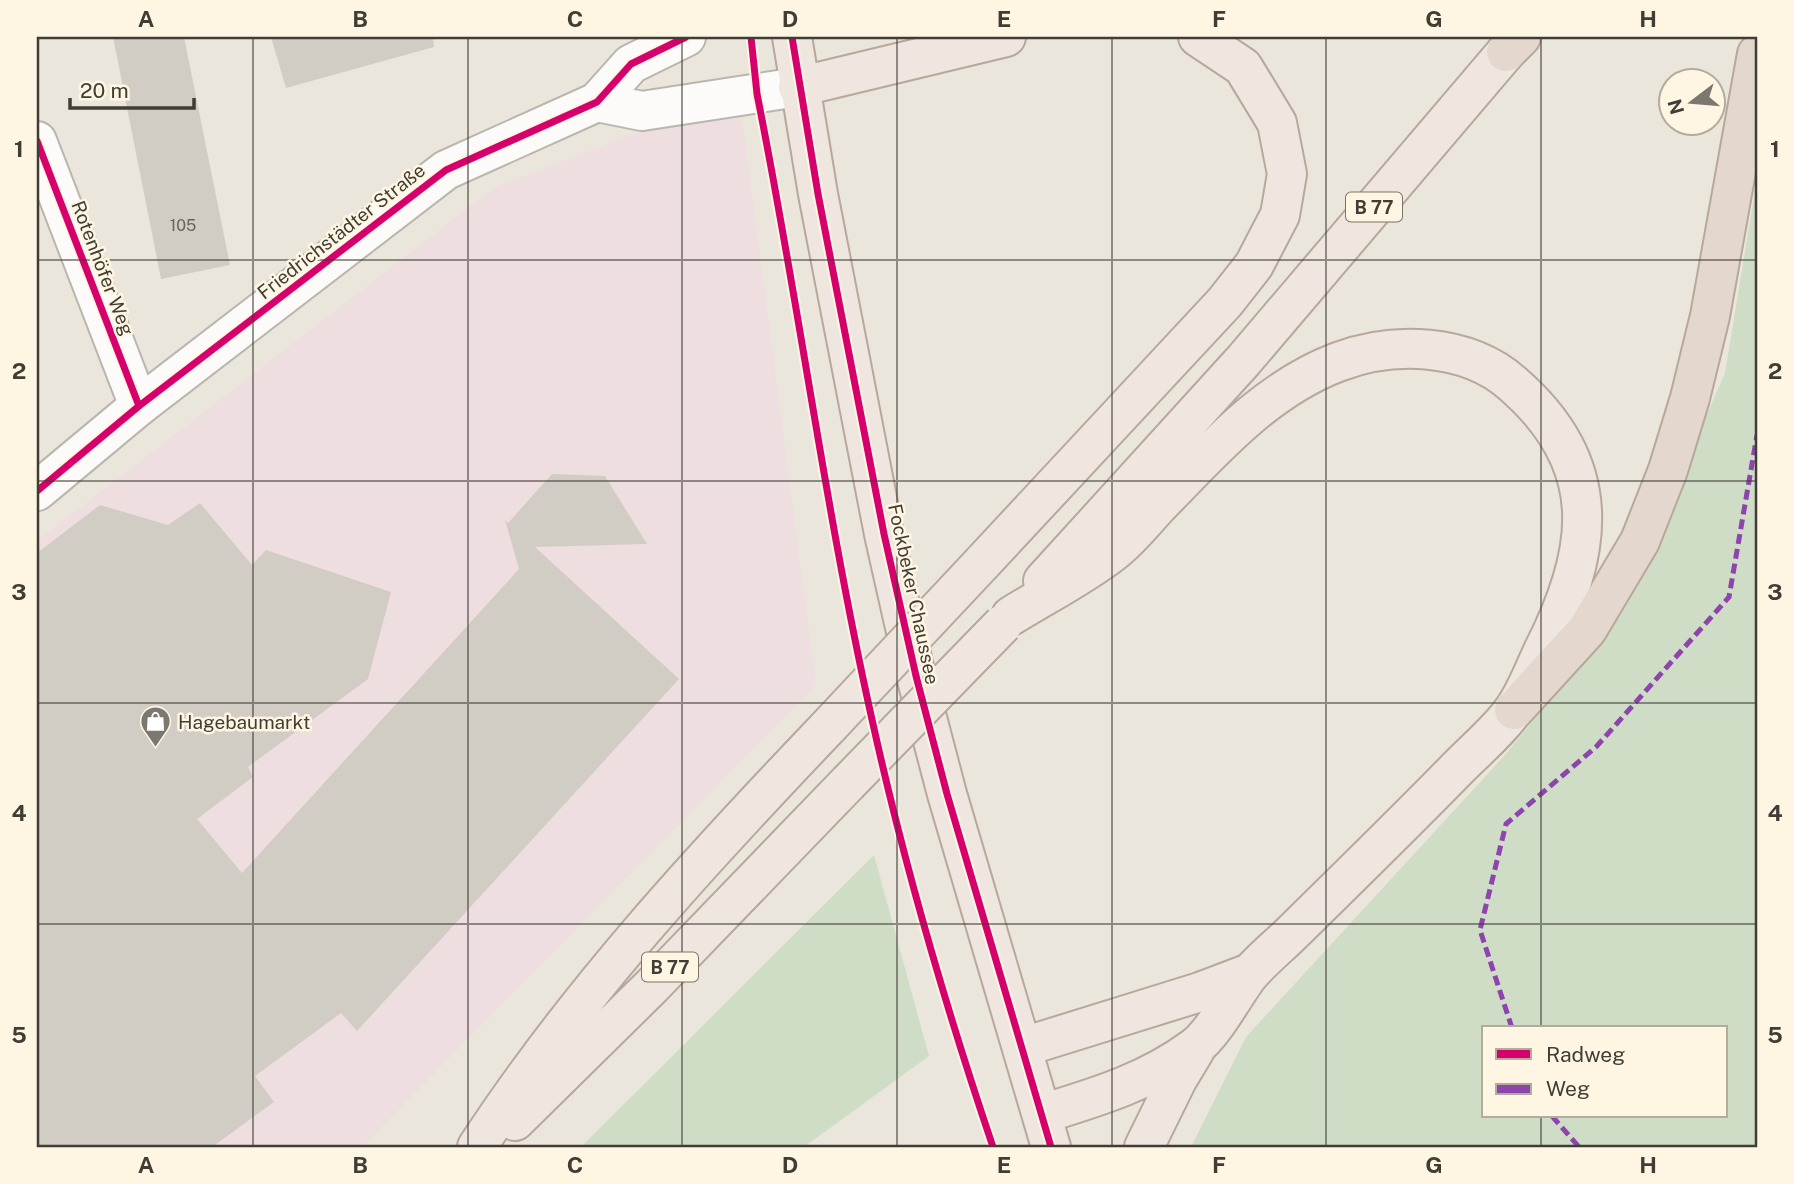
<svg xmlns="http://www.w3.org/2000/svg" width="1794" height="1184" font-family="'Public Sans',sans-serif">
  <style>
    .commercial { fill: #eededf }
    .green { fill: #cfddc7; fill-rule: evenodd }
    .building { fill: #d1cdc5 }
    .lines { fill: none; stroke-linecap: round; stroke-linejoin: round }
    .street-casing { stroke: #bab6ae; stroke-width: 42 }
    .secondary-casing { stroke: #bab6ae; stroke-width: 42 }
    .primary-casing { stroke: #b7a89b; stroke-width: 42 }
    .highway-casing { stroke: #b7a89b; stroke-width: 42 }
    .street { stroke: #fcfbfa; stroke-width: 38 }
    .secondary { stroke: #fcfbfa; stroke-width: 38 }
    .primary { stroke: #eee6df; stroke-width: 38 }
    .highway { stroke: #e4d7cd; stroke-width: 38 }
    .primary-bridge-casing { stroke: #b7a89b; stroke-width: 42; stroke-linecap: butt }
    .primary-bridge { stroke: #eee6df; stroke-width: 38 }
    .quiet { stroke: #8e44ad; stroke-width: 5; stroke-dasharray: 10 5; stroke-linecap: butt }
    .cycleway-casing { stroke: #fef6e3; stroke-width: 11 }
    .cycleway { stroke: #d6006c; stroke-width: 7 }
    .grid { fill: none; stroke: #403d35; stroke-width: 2; stroke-opacity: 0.55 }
    .labels { text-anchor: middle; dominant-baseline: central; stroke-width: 5; stroke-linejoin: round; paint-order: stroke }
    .number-label { font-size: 16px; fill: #66635b }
    .shield { fill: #fef6e3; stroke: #797469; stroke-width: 2 }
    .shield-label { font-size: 18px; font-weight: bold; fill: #403d35 }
    .street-label { font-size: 19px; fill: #403d35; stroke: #fef6e3 }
    .poi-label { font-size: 19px; fill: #403d35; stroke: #fef6e3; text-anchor: start }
    .neatline { fill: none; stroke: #403d35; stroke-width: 2.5 }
    .grid-label { font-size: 23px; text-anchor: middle; font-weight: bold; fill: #403d35 }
  </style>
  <rect width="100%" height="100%" fill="#ebe6dc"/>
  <!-- commercial -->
  <path class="commercial" d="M 739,94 L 816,685 L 362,1147 L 37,1147 L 37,541 L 495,187 Z"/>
  <!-- green -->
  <path class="green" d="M 1757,178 L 1757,1147 L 1191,1147 L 1246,1037 L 1505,755 L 1586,657 L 1650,545 L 1725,373 ZM 1484,1028 L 1726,1028 L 1726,1116 L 1484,1116 Z
    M 874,855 L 929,1056 L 804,1147 L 581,1147 Z"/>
  <!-- building -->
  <path class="building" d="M 113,37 L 184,37 L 230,265 L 161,279 Z
    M 271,37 L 433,37 L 434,47 L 286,88 Z
    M 552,474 L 605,476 L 647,544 L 535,547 L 679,679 L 357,1031 L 341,1013 L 255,1076 L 274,1102 L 212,1147 L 37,1147 L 37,553 L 100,505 L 168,525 L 200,503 L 252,565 L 266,550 L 391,592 L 368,679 L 248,767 L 253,777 L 197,819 L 242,873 L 519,569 L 505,520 L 508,523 Z"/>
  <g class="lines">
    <defs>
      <path id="street" d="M 37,141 L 139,406"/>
      <path id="secondary" d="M 597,102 L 642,111 L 798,87
        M 37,491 L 139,406 L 446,170 L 597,102 L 631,64 L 686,37"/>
      <path id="primary" d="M 792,37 L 818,194 L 884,534 L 916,676 L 947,794 L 1051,1147
        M 798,87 L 1006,37
        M 982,563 L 1225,302 L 1254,265 L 1280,215 L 1287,174 L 1277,123 L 1243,67 L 1198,37
        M 1043,581 L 1243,361 L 1506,52
        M 1011,616 C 1043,596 1084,575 1113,552 C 1130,539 1144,521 1158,506 C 1212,451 1264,390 1338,362 C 1393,341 1467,343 1513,384 C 1606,465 1594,551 1543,651 C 1534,670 1526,692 1514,709 C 1500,730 1471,754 1453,773 C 1401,826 1347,879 1294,931 C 1279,946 1261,960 1248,976 C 1233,996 1214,1033 1195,1047 C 1148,1082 1097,1097 1042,1114
        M 1023,1047 L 1200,992 L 1250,973
        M 515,1121 L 652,986 L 848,783
        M 477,1147 C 577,994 703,858 829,726
        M 1144,1147 L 1177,1080 L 1195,1050"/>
      <path id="highway" d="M 1506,52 L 1521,37
        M 1514,710 L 1587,630 L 1640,541 L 1668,470 L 1690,398 L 1710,316 L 1757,54"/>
    </defs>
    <!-- street casing -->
    <use href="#street" class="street-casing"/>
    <!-- secondary casing -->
    <use href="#secondary" class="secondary-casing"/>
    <!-- primary casing -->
    <use href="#primary" class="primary-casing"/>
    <!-- highway casing -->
    <use href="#highway" class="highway-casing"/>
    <!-- street -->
    <use href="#street" class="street"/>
    <!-- secondary -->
    <use href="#secondary" class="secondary"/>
    <!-- primary -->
    <use href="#primary" class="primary"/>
    <!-- highway -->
    <use href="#highway" class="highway"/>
    <defs>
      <path id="primary-bridge" d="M 829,726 L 982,563
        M 848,783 L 1003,624"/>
    </defs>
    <!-- primary-bridge casing -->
    <use href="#primary-bridge" class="primary-bridge-casing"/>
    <!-- primary-bridge -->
    <use href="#primary-bridge" class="primary-bridge"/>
    <!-- quiet -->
    <path class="quiet" d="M 1512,1028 L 1480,930 L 1506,824 L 1596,747 L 1729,597 L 1757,435
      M 1552,1116 L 1579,1147"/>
    <defs>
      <path id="cycleway" d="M 751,37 L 757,94 C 799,303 826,516 873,724 C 905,868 946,1008 993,1147
        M 792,37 L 818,194 L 884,534 L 916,676 L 947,794 L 1051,1147
        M 37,141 L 139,406
        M 37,491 L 139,406 L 446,170 L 597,102 L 631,64 L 686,37"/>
    </defs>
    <!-- cycleway casing -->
    <use href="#cycleway" class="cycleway-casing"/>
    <!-- cycleway -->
    <use href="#cycleway" class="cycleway"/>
  </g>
  <!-- grid -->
  <path class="grid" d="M 253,37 L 253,1147M 468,37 L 468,1147M 682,37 L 682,1147M 897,37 L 897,1147M 1112,37 L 1112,1147M 1326,37 L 1326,1147M 1541,37 L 1541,1028M 37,260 L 1757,260M 37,481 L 1757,481M 37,703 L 1757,703M 37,924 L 1757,924M 1541,1116 L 1541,1147"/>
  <!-- icons -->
  <defs>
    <symbol id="shop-pin" viewBox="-11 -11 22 30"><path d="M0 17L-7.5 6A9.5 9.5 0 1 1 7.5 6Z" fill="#7c786f" stroke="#fef6e3"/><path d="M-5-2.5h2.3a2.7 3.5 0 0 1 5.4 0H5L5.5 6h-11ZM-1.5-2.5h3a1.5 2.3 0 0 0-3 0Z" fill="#fff"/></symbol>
  </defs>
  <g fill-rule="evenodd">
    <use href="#shop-pin" x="138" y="704" width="35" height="47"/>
  </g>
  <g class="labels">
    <!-- number labels -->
    <g class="number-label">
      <text x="183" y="225">105</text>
    </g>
    <!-- shield labels -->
    <g class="shield">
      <rect x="1346" y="192.5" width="56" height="29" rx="5"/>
      <rect x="642" y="952.5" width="56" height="29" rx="5"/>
    </g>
    <g class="shield-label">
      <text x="1374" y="207">B 77</text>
      <text x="670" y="967">B 77</text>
    </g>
    <!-- street labels -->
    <g class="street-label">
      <text transform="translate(341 231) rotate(-38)">Friedrichstädter Straße</text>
      <text transform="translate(103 268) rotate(69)">Rotenhöfer Weg</text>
      <text transform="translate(914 594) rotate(78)">Fockbeker Chaussee</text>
    </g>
    <!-- poi labels -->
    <g class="poi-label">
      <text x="178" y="722">Hagebaumarkt</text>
    </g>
  </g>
  <!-- border -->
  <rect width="1794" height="1184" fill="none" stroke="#fef6e3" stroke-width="77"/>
  <!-- legend -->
  <rect x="1482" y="1026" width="245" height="91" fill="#fef6e3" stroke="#b2ac9d" stroke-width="2"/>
  <rect x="1496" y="1049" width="35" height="10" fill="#d6006c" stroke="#b2ac9d" stroke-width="2"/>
  <text x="1546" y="1062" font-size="21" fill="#403d35">Radweg</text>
  <rect x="1496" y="1084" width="35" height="10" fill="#8e44ad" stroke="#b2ac9d" stroke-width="2"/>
  <text x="1546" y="1096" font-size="21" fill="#403d35">Weg</text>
  <!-- north arrow -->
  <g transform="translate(1692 102) rotate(254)"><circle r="33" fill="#fef6e3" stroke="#b2ac9d" stroke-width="2"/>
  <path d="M0-5L12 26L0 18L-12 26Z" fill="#7c786f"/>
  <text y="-10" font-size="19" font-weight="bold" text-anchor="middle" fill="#403d35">N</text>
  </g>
  <!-- scale -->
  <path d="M70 98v10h124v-10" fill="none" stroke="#403d35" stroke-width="3.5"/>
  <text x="80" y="98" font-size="21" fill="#403d35" stroke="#fef6e3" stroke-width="5" paint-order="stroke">20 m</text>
  <rect x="38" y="38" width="1718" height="1108" class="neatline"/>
  <g class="grid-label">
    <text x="146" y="27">A</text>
    <text x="360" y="27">B</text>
    <text x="575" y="27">C</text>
    <text x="790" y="27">D</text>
    <text x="1004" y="27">E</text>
    <text x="1219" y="27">F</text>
    <text x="1434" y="27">G</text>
    <text x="1648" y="27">H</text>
    <text x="19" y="157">1</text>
    <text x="1775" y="157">1</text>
    <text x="19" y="379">2</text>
    <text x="1775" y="379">2</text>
    <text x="19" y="600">3</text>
    <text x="1775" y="600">3</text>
    <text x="19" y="821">4</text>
    <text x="1775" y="821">4</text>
    <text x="19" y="1043">5</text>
    <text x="1775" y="1043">5</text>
    <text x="146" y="1173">A</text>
    <text x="360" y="1173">B</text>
    <text x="575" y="1173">C</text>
    <text x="790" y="1173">D</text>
    <text x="1004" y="1173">E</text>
    <text x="1219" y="1173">F</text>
    <text x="1434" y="1173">G</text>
    <text x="1648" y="1173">H</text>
  </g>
</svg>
